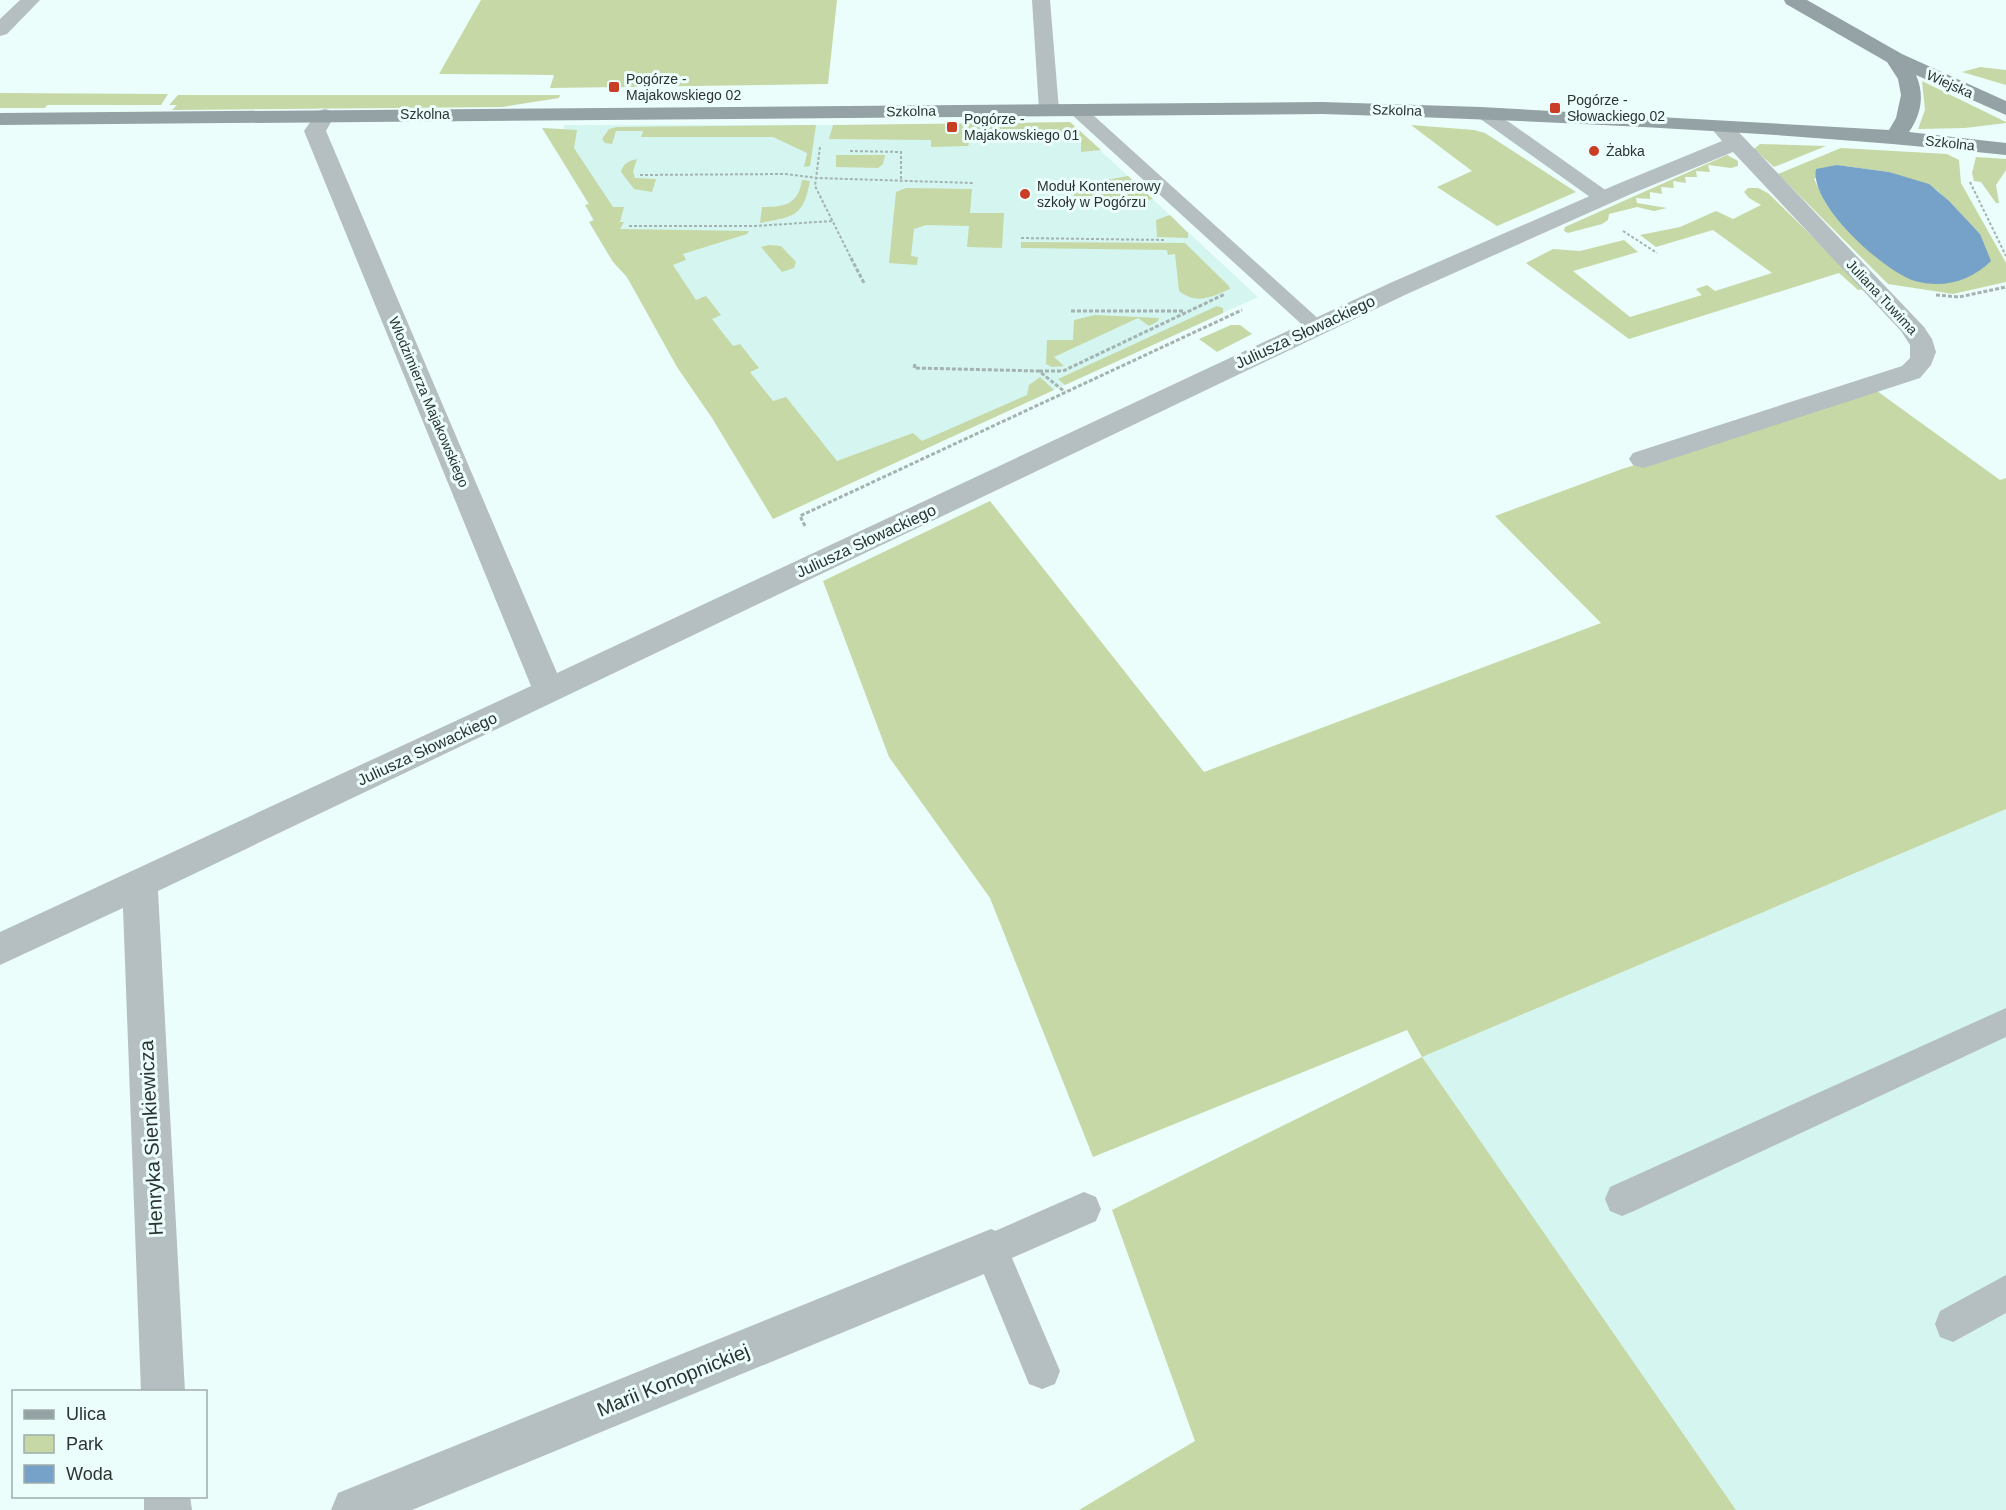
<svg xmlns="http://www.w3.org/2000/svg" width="2006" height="1510" font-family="Helvetica,sans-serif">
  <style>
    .built { fill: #d5f5f0 }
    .green { fill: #c5d8a6; fill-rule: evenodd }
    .water { fill: #76a1c9 }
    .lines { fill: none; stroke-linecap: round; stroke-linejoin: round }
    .path-far1 { stroke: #a4b3b0; stroke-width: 2; stroke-dasharray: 3 2; stroke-linecap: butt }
    .path { stroke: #a4b3b0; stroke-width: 3; stroke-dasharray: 4 2; stroke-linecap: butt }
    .lane { fill: #b5bec1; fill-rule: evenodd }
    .street { fill: #b5bec1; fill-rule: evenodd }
    .secondary { fill: #94a1a5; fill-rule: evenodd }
    .poi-dot { fill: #c83d24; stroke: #ecfefb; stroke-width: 2 }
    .labels { text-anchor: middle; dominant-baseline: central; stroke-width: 6; stroke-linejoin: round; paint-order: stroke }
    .far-poi-label { font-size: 14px; fill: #2c3433; stroke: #ecfefb; text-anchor: start }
    .far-street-label { font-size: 14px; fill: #2c3433; stroke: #ecfefb }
    .street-label { font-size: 16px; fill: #2c3433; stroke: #ecfefb }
    .near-street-label { font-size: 20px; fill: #2c3433; stroke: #ecfefb }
  </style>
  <rect width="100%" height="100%" fill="#ecfefb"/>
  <!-- built -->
  <path class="built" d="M 564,125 L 1073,125 L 1258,297 L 775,516 L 600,235 L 586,206 L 589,205 L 543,128 L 564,129 Z
    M 2006,809 L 2006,1510 L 1736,1510 L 1568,1268 L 1562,1262 L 1422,1057 Z"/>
  <!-- green -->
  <path class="green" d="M 481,0 L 837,0 L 828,84 L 550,88 L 554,75 L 439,74 Z
    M 1980,67 L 2006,70 L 2006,85 L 1962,72 Z
    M 1922,81 L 2006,122 L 2006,123 L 1965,128 L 1918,129 L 1925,110 Z
    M 0,93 L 168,94 L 161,105 L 47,105 L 45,108 L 0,108 Z
    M 660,94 L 743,94 L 741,101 L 660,97 Z
    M 178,95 L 560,95 L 559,98 L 502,107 L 172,110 L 177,105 L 169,105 Z
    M 1070,122 L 1101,150 L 1081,152 L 1081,139 L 971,137 L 968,146 L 931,147 L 931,140 L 829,139 L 833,125 Z
    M 816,125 L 810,166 L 804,167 L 807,153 L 773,137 L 641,137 L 643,131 L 616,131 L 612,144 L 605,143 L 602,139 L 609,129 L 617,127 Z
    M 1411,125 L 1474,130 L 1485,133 L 1576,192 L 1497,226 L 1437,187 L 1472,171 Z
    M 542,128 L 577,130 L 574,148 L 613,207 L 624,207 L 620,222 L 624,222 L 620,229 L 749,231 L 747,234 L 683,254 L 686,260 L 673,265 L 696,300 L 706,296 L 721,315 L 712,319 L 733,346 L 740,344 L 759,368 L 750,372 L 773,401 L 786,397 L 837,461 L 913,433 L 922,441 L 1027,395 L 1029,385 L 1040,377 L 1054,390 L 773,519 L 712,418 L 677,367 L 627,277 L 613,262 L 589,222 L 594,220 L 585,205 L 589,204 Z
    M 1760,144 L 1826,146 L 1774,167 L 1754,149 Z
    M 1841,148 L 1947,154 L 1959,160 L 1961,183 L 2006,263 L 2006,282 L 1953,294 L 1888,284 L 1778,174 ZM 1837,165 L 1889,172 L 1937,190 L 1980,234 L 1902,275 L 1859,242 L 1844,227 L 1826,204 L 1814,179 Z
    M 836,155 L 885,155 L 883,164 L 878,168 L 836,167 Z
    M 1727,155 L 1738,161 L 1738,166 L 1731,168 L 1708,165 L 1710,172 L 1696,171 L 1697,177 L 1685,177 L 1686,183 L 1673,181 L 1674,188 L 1661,187 L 1662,194 L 1650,192 L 1650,199 L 1636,198 L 1637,203 L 1667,208 L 1654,211 L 1637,207 L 1609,214 L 1608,220 L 1602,224 L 1568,233 L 1564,231 L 1565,227 Z
    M 1976,157 L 2006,159 L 2006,170 L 1996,185 L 1999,203 L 1996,203 L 1981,182 L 1974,181 L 1972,173 Z
    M 637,159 L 633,171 L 635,178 L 656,179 L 652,192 L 634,189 L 621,172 C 623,163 629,161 637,159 Z
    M 1128,176 L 1153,199 L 1124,205 L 1108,204 L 1107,199 L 1074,198 L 1074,192 L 1107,192 L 1107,180 Z
    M 802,180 L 810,181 C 803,218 794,216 760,223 L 762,207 C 785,207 798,205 802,180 Z
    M 906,188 L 972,189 L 970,213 L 1004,213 L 1002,248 L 967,247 L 969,226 L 926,225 L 914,229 L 911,256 L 918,257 L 917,265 L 889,263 L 896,192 Z
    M 1748,188 L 1758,188 L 1768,193 L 1866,289 L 1858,290 L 1839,273 L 1629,339 L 1526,263 L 1553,249 L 1580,251 L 1624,240 L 1638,252 L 1573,271 L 1630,317 L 1702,295 L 1696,289 L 1707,285 L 1715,291 L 1772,273 L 1713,230 L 1656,247 L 1640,235 L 1680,227 L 1716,211 L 1733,219 L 1761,205 L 1749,198 L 1744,192 Z
    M 1170,215 L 1188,233 L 1188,238 L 1157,237 L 1156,220 Z
    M 1021,242 L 1185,243 L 1229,286 L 1230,289 C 1211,297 1197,305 1179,291 L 1175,254 L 1168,255 L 1167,250 L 1025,248 L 1021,248 Z
    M 769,245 L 781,246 L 796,262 L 794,268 L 782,272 L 761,247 Z
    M 1217,306 L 1223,308 L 1223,313 L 1065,385 L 1058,379 Z
    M 1095,315 L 1159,318 L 1158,321 L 1149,326 L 1138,318 L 1054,357 L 1064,366 L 1052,367 L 1046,364 L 1047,340 L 1073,340 L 1074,320 Z
    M 1231,325 L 1240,325 L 1252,334 L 1217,352 L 1199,339 Z
    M 1877,391 L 2000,480 L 2006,478 L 2006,809 L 1422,1057 L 1736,1510 L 1079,1510 L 1195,1441 L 1112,1210 L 1422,1057 L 1407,1030 L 1093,1157 L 990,898 L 889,757 L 823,581 L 990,501 L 1204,772 L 1601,623 L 1495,516 L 1622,469 Z"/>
  <!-- water -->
  <path class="water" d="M 1837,165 L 1889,172 L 1929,184 L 1949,201 L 1980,234 L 1991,261 C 1971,281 1943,289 1915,281 C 1883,271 1809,204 1816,169 Z"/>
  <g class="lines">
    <!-- path-far1 -->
    <path class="path-far1" d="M 820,147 L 815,186 L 852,260
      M 850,151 L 901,152 L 901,181
      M 640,175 L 786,174 L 817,178 L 973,183
      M 1970,182 L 2006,256
      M 629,226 L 755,226 L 833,221
      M 1623,231 L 1657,253
      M 1021,238 L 1165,240"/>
    <!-- path -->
    <path class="path" d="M 851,258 L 864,283
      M 1936,295 L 1959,297 L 2006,287
      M 1071,311 L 1183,311
      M 915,364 L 914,368 L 1039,371 L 1065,392
      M 1039,371 L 1063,371 L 1225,294
      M 805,526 L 800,516 L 1242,310"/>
    <!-- lane -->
    <path class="lane" d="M 1076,104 L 1082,105 L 1323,323 L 1326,327 L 1323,331 L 1309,331 L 1070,113 L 1067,109 L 1070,105 Z
      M 1481,108 L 1509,122 L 1611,194 L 1613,198 L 1611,202 L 1597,202 L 1472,113 L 1475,109 Z
      M 2006,1008 L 2006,1037 L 1634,1211 L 1622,1216 L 1610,1211 L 1605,1199 L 1610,1187 Z
      M 1084,1192 L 1096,1197 L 1101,1209 L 1096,1221 L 1012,1258 L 1060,1371 L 1055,1384 L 1042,1389 L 1029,1384 L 974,1250 L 979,1238 Z
      M 2006,1275 L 2006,1313 L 1953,1342 L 1940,1337 L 1935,1324 L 1940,1311 Z"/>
    <!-- street -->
    <path class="street" d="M 20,0 L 40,0 L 7,34 L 0,36 L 0,19 Z
      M 1032,0 L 1050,0 L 1059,110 L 1056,114 L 1049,116 L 1042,114 L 1039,110 Z
      M 325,109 L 332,111 L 335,115 L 326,131 L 557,673 L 1390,283 L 1615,185 L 1722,141 L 1711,128 L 1714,123 L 1722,122 L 1730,123 L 1924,327 L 1932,339 L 1936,352 L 1931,365 L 1920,378 L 1653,465 L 1643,468 L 1633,465 L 1629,459 L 1633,453 L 1902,366 L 1910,358 L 1910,345 L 1901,331 L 1733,152 L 1631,194 L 1407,294 L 158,891 L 185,1392 L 141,1392 L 123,908 L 0,965 L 0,932 L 531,686 L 304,131 L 318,111 Z
      M 991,1229 L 1006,1235 L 1012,1250 L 1006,1265 L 412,1510 L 331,1510 L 338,1493 Z
      M 144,1496 L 190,1496 L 192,1510 L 144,1510 Z"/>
    <!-- secondary -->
    <path class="secondary" d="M 1784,0 L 1807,0 L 1902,54 L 2006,101 L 2006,115 L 1916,75 C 1925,95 1921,115 1909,132 L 2006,143 L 2006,155 C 1779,131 1550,121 1322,114 L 0,125 L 0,113 L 1322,102 L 1481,107 L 1889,130 L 1896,118 L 1901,95 L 1898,79 L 1887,62 L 1786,4 Z"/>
  </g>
  <!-- markers -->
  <g class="poi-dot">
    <rect x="608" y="81" width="12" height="12" rx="3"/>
    <rect x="1549" y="102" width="12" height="12" rx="3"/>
    <rect x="946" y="121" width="12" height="12" rx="3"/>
    <circle cx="1594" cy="151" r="6"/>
    <circle cx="1025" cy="194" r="6"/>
  </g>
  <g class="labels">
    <!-- far-poi labels -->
    <g class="far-poi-label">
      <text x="626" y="79">Pogórze -<tspan x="626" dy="16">Majakowskiego 02</tspan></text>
      <text x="1567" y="100">Pogórze -<tspan x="1567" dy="16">Słowackiego 02</tspan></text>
      <text x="964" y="119">Pogórze -<tspan x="964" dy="16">Majakowskiego 01</tspan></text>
      <text x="1606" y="151">Żabka</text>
      <text x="1037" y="186">Moduł Kontenerowy<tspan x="1037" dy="16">szkoły w Pogórzu</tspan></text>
    </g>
    <!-- far-street labels -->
    <g class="far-street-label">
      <text transform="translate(1950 84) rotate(24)">Wiejska</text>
      <text transform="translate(1397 110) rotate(2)">Szkolna</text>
      <text transform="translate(911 111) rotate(-1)">Szkolna</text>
      <text x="425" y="114">Szkolna</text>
      <text transform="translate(1950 143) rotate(6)">Szkolna</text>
      <text transform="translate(1882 297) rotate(47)">Juliana Tuwima</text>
      <text transform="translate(429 402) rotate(67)">Włodzimierza Majakowskiego</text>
    </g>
    <!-- street labels -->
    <g class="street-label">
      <text transform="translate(1305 332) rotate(-25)">Juliusza Słowackiego</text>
      <text transform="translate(866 541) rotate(-25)">Juliusza Słowackiego</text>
      <text transform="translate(427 749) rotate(-25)">Juliusza Słowackiego</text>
    </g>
    <!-- near-street labels -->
    <g class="near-street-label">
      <text transform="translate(151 1138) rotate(-93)">Henryka Sienkiewicza</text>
      <text transform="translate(673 1380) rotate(-22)">Marii Konopnickiej</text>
    </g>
  </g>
  <!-- legend -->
  <rect x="12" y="1390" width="195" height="108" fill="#ecfefb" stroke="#9fadab" stroke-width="1.5"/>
  <rect x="24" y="1410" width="30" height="9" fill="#94a1a5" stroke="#9fadab" stroke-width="1.5"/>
  <text x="66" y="1420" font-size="18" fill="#2c3433">Ulica</text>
  <rect x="24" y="1435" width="30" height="18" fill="#c5d8a6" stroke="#9fadab" stroke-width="1.5"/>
  <text x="66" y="1450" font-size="18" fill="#2c3433">Park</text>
  <rect x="24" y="1465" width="30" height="18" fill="#76a1c9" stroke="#9fadab" stroke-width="1.5"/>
  <text x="66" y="1480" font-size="18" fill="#2c3433">Woda</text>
</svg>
